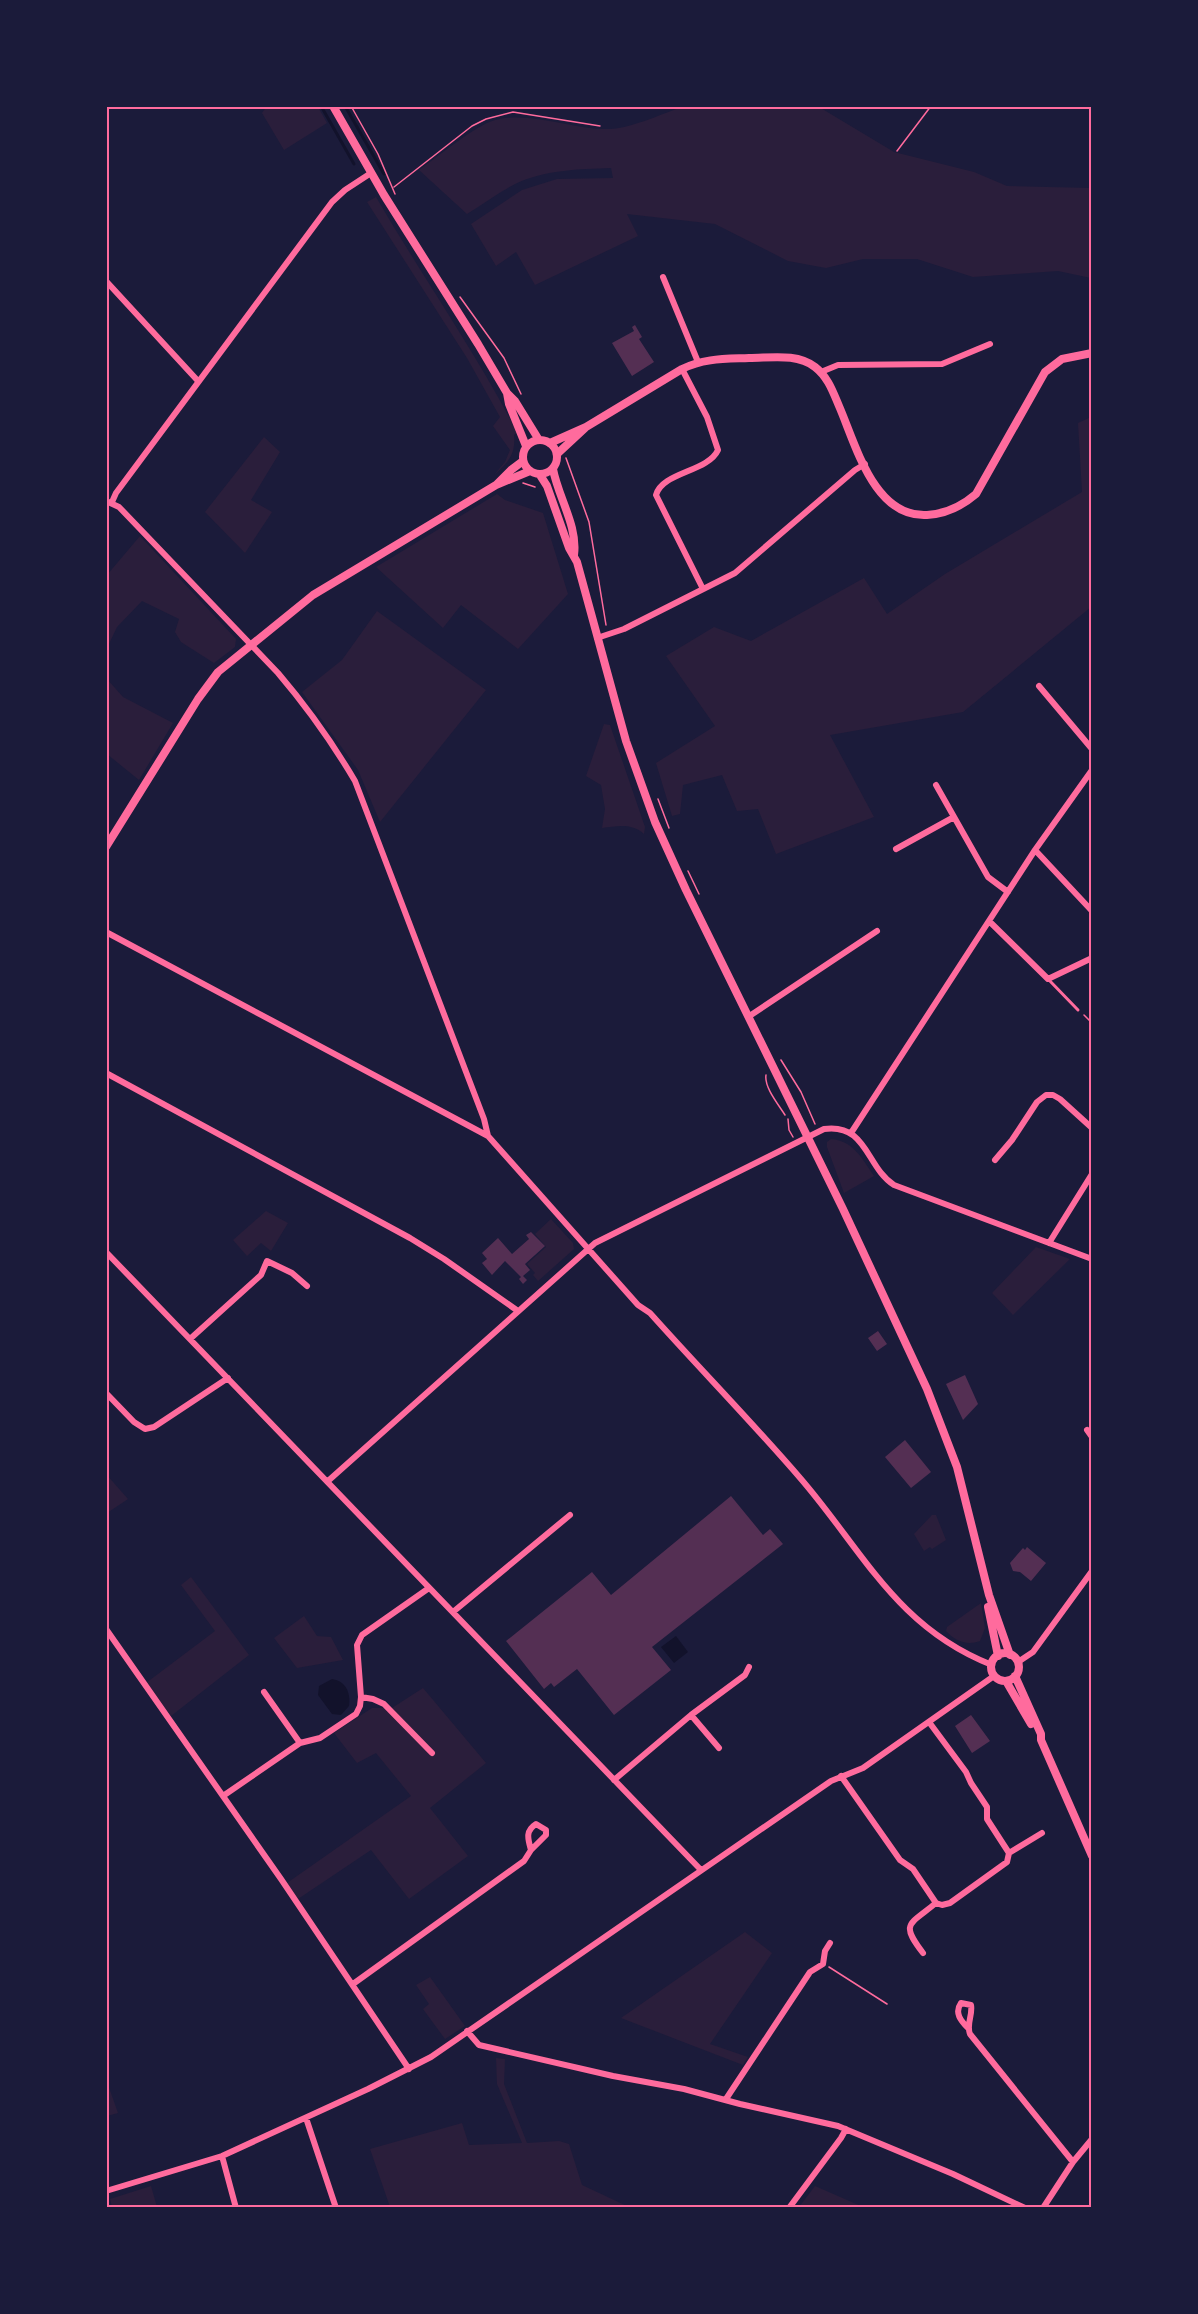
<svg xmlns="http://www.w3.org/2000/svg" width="1198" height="2314" font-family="Ubuntu,sans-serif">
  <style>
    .green { fill: #2a1e3b }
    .water { fill: #12122b }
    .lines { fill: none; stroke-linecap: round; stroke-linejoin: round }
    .stream { stroke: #12122b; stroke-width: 3 }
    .building { fill: #542f53 }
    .path { stroke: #ff6b9d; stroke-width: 1.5 }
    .service { stroke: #ff6b9d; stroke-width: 3 }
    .minor { stroke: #ff6b9d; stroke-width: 6 }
    .tertiary { stroke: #ff6b9d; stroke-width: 8 }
    .secondary { stroke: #ff6b9d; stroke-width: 8 }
    .neatline { fill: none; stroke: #ff6b9d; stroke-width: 2 }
  </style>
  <rect width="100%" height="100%" fill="#1b1b3a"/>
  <!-- green -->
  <path class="green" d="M 267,106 L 318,107 L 327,123 L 284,150 L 262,113 Z
    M 682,107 L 819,107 L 894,152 L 974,172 L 1007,186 L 1091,188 L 1091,278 L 1058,271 L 973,277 L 917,259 L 863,259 L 826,268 L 788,261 L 715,224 L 627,214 L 638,236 L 535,285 L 516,252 L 496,266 L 471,224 L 522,190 L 557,179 L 613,178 L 611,168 C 579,169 544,170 515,184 C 498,193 483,204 467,214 L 419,170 C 438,157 474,126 495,120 C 530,111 568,128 604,129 C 629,130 658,115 682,107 Z
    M 376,197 C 422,276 475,351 517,432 L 514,435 C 516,454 508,463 494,475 L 505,462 L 510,450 L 493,426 L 500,417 L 467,358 L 367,202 Z
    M 1091,417 L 1091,607 L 963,712 L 830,735 L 874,817 L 776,854 L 758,809 L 737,811 L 722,775 L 683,785 L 680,814 L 672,816 L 656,763 L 715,726 L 666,656 L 714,627 L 751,641 L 864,578 L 887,614 L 945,574 L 1082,492 L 1078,423 Z
    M 264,437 L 280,452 L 251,500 L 272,512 L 245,553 L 205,512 Z
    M 497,494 L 505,500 L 543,513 L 568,594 L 518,649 L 461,605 L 443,628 L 376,567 Z
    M 140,536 L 236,639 L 235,647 L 214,663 L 181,642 L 175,632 L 179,619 L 142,601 L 117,627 L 107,648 L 107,575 Z
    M 377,611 L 486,690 L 380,822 L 358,770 L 302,692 L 342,660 Z
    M 107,679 L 123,697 L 173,723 L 139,780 L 107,754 Z
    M 604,724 L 610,725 L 645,827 L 644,834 C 632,823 618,826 602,828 L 605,809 L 601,785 L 586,776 Z
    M 831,1139 C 854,1141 862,1159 874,1176 L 844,1193 L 827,1147 L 827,1142 Z
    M 266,1211 L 288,1223 L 271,1251 L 261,1243 L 247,1256 L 233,1240 Z
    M 551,1219 L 573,1243 L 574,1249 L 538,1281 L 533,1275 L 535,1273 L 527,1264 L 546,1247 L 535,1234 Z
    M 1036,1247 L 1070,1259 L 1013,1315 L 992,1293 Z
    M 106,1474 L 128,1499 L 107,1513 L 106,1513 Z
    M 932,1515 L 936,1515 L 946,1540 L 932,1549 L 930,1547 L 924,1551 L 914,1534 Z
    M 191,1577 L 249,1655 L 171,1716 L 146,1683 L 215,1631 L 181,1585 Z
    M 981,1603 L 985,1628 L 980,1641 C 967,1646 955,1641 946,1631 L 947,1627 Z
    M 304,1616 L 317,1636 L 331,1637 L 343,1660 L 297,1668 L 274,1638 Z
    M 423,1688 L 486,1763 L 430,1808 L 468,1856 L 409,1899 L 371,1850 L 298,1899 L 287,1883 L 411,1796 L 376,1753 L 357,1763 L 334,1733 L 372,1708 L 392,1708 Z
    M 745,1932 L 772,1953 L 710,2044 L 748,2057 L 743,2065 L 621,2018 Z
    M 430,1977 L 465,2026 L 445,2039 L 423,2009 L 429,2004 L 416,1985 Z
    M 496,2058 L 505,2059 L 504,2084 L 527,2143 L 559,2141 L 569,2144 L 582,2185 L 629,2207 L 390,2207 L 370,2149 L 462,2123 L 469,2145 L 522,2143 L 497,2084 Z
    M 106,2079 L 118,2113 L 107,2116 L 106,2116 Z
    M 151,2186 L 157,2207 L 112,2207 L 110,2199 Z
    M 815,2186 L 863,2207 L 799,2207 Z"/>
  <!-- water -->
  <path class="water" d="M 676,1636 L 688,1652 L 674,1663 L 661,1647 Z
    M 332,1679 C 346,1681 351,1693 349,1706 L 341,1715 L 332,1714 L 318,1695 L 319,1686 Z"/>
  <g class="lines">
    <!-- stream -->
    <path class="stream" d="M 321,106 L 354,164
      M 345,106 L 384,174"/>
  </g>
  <!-- building -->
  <path class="building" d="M 635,325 L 642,337 L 639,339 L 654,362 L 632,376 L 612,343 L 634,331 L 632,327 Z
    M 531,1232 L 545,1246 L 525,1264 L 530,1270 L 523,1276 L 527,1280 L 523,1284 L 519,1279 L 521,1277 L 505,1261 L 492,1275 L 482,1263 L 487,1259 L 482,1253 L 498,1238 L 512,1254 L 529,1239 L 526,1235 Z
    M 878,1331 L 887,1344 L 877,1351 L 868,1338 Z
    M 965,1375 L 978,1404 L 963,1420 L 946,1384 Z
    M 905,1440 L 931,1472 L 911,1488 L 885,1457 Z
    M 731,1496 L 763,1535 L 770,1529 L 783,1544 L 652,1647 L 671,1670 L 614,1715 L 577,1669 L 554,1687 L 551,1683 L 544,1689 L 506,1641 L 592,1572 L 611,1595 Z
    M 1027,1547 L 1046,1563 L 1031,1581 L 1020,1572 L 1013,1571 L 1010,1563 L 1023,1548 L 1025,1550 Z
    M 971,1715 L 990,1741 L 972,1753 L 955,1726 Z"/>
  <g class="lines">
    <!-- path -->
    <path class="path" d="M 351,106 L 378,154 L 395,194
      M 897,151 L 931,106
      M 394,187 L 472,126 L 486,119 L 513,112 L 600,126
      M 460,297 L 504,358 L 521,394
      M 566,458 L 589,522 L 606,625
      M 523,483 L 535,487
      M 658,799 L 669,828
      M 688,871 L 699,894
      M 1084,1015 L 1092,1023
      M 781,1060 L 801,1092 L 815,1124
      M 766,1075 C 764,1087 778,1104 785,1115
      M 788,1119 L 789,1130 L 793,1137
      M 829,1967 L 887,2004"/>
    <!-- service -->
    <path class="service" d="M 1048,979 L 1078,1010"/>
    <!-- minor -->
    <path class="minor" d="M 663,277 L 698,362
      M 106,281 L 198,381
      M 682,369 L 707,417 L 718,450 C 708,472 662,472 656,495 L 703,589
      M 821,372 L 838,365 L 942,364 L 990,344
      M 106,501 L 119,507 L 278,673 C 307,707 332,742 355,781 L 484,1119 L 488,1136 L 638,1305 L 650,1313 C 700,1369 752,1422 801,1479 C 863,1551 897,1628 992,1665
      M 112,502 L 116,493 L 332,202 L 345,190 L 371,173
      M 597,638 L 624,629 L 735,573 L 855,470 L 865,464
      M 1039,686 L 1092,749
      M 936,785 L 988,877 L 1008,892
      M 896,849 L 954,817
      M 1035,850 L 1092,911
      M 990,922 L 1048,979 L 1092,958
      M 106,932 L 488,1136
      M 748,1017 L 877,931
      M 106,1073 L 410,1238 L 444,1259 L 518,1311
      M 851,1133 L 1035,850 L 1092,770
      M 995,1160 L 1012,1140 L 1037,1102 L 1046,1095 L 1053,1095 L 1060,1099 L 1092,1128
      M 1049,1243 L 1092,1174
      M 106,1252 L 701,1870
      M 190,1339 L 261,1275 L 267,1261 L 292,1273 L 307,1286
      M 106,1393 L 134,1422 L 145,1429 L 154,1427 L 228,1378
      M 1087,1430 L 1092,1437
      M 328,1481 L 595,1243 L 824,1129 C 867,1123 866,1167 894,1185 L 1092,1259
      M 453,1612 L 570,1515
      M 106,1629 L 281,1879 L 409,2069
      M 1018,1662 L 1033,1652 L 1092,1571
      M 264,1692 L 300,1743
      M 361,1697 L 373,1699 L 384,1704 L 432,1753
      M 691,1715 L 719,1748
      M 841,1776 L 900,1860 L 913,1869 L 936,1903 L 942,1905 L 950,1903 L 1007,1862 L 1009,1853 L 987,1819 L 987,1807 L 971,1783 L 966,1772 L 929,1722
      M 614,1780 L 691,1715 L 745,1675 L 749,1667
      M 223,1796 L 300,1743 L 320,1738 L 356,1714 L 360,1706 L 361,1697 L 357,1645 L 362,1635 L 429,1588
      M 1009,1853 L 1042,1833
      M 923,1953 C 900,1923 909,1925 936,1903
      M 353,1984 L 524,1861 L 531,1850 L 546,1835 L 546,1830 L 536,1824 C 525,1831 528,1839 531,1850
      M 968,2028 C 961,2021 954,2013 961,2003 L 971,2005 C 973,2015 966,2024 970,2034 L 1073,2162
      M 467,2031 L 479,2045 L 613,2076 L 684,2089 L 740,2104 L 838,2126 L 953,2174 L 1025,2208
      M 726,2099 L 810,1972 L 823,1964 L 825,1951 L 830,1943
      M 306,2118 L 336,2208
      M 222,2156 L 236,2208
      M 106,2191 L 222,2156 L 368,2089 L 431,2057 L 831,1781 L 863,1768 L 994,1676
      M 789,2208 L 841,2138 L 846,2129
      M 1043,2208 L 1073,2162 L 1092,2139"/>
    <!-- tertiary -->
    <path class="tertiary" d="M 550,443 L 586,427 L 682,369 C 704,358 726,359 749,358 C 771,358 797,353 815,367 C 828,377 833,392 839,406 C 856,445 874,518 927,515 C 946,514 962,506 976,494 L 1045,372 L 1062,359 L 1092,353
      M 557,454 L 585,428
      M 496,485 L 511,470 L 523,461
      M 106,847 L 198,699 L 218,672 L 313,595 L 496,485 L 530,471"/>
    <!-- secondary -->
    <path class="secondary" d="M 333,106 L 384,195 L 478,344 L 507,393 L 515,401 L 539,440
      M 507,393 L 509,404 L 526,446
      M523 457a17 17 0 1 1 34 0a17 17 0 1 1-34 0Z
      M 553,469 C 558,497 578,526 574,555
      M 540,475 L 547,486 L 569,548 L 577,562 L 626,741 L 655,822 L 686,890 L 843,1209 L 927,1389 L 957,1467 L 989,1595 L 1010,1655
      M 988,1607 L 998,1656
      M991 1667a14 14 0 1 1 28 0a14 14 0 1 1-28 0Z
      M 1015,1676 L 1041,1734 L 1041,1740 L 1092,1856
      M 1006,1681 L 1031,1724"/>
  </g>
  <!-- border -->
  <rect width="1198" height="2314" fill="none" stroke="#1b1b3a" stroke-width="216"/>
  <rect x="108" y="108" width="982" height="2098" class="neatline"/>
</svg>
